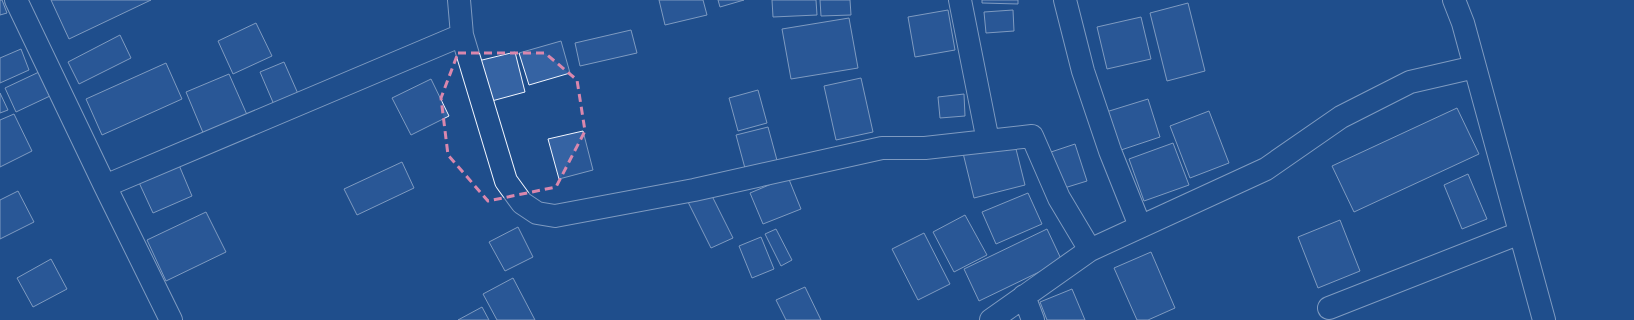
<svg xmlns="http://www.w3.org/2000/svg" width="1634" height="320" font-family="Signika,sans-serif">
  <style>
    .building { fill: #3563a3; stroke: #f2f6ff }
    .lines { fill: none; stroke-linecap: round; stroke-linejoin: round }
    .minor-casing { stroke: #f2f6ff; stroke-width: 24 }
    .minor { stroke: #1f4e8c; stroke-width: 22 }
    .marked { fill: none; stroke: #da87ad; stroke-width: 3; stroke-dasharray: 8 5; stroke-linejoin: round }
  </style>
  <rect width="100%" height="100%" fill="#1f4e8c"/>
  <!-- building -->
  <path class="building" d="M 0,0 L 2,0 L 7,13 L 0,15 Z
    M 51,0 L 151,0 L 69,39 Z
    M 659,0 L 703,0 L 707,15 L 665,25 Z
    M 718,0 L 744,0 L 720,7 Z
    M 772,0 L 816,0 L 817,15 L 773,17 Z
    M 820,0 L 850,0 L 851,15 L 821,16 Z
    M 982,0 L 1018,0 L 1018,4 L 982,3 Z
    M 1188,3 L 1205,71 L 1167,81 L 1150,13 Z
    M 948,10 L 955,50 L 915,57 L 908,17 Z
    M 1013,10 L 1014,31 L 986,33 L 984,12 Z
    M 1141,17 L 1151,59 L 1107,69 L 1097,27 Z
    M 849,18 L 858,68 L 791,79 L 782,29 Z
    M 256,23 L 272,56 L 233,74 L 218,41 Z
    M 631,30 L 637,53 L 580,66 L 575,43 Z
    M 120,35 L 131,58 L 79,84 L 68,62 Z
    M 561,41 L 570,73 L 529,85 L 519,53 Z
    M 21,49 L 29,70 L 0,83 L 0,58 Z
    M 515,52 L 525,92 L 488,102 L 478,61 Z
    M 284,62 L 299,96 L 275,107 L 260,72 Z
    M 166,63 L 182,99 L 102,135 L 86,99 Z
    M 39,72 L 50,96 L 16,112 L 5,88 Z
    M 229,74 L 248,117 L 204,135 L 186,92 Z
    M 861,78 L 873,132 L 836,140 L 824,86 Z
    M 431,79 L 449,116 L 411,135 L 392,98 Z
    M 758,90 L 767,123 L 738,131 L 729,98 Z
    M 0,93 L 8,110 L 0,113 Z
    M 964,94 L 965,116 L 940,118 L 938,97 Z
    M 1148,99 L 1160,137 L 1118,151 L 1106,112 Z
    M 1457,108 L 1479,154 L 1354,212 L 1332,166 Z
    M 1209,111 L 1229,163 L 1190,178 L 1170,126 Z
    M 14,114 L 32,151 L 0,167 L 0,120 Z
    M 768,127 L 778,164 L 746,172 L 736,135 Z
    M 583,131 L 593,170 L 559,179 L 548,139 Z
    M 1014,141 L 1025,185 L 974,198 L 963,153 Z
    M 1173,143 L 1189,185 L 1144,201 L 1129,159 Z
    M 1075,144 L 1087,181 L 1061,189 L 1048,153 Z
    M 176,158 L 192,196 L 153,213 L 136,176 Z
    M 402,162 L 414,188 L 357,215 L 344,189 Z
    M 1468,174 L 1487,219 L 1462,229 L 1444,185 Z
    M 788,177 L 801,209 L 763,224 L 750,193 Z
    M 709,190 L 733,238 L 711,248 L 687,200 Z
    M 18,191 L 34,222 L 0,239 L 0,200 Z
    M 1028,193 L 1042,224 L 996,244 L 982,212 Z
    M 206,212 L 226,252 L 166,281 L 147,240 Z
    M 965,215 L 987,255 L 954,272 L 933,232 Z
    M 1340,220 L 1360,271 L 1318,288 L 1298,237 Z
    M 518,227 L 533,257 L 505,271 L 489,242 Z
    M 776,229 L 792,260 L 781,266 L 765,234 Z
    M 1047,229 L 1062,261 L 979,301 L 964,269 Z
    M 924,233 L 950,284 L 918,300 L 892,249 Z
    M 761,237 L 774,269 L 752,278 L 739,246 Z
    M 1151,252 L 1175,308 L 1148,320 L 1137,320 L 1114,268 Z
    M 51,259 L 67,289 L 33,307 L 17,278 Z
    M 513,278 L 535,320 L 497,320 L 483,294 Z
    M 805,287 L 821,320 L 786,320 L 776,300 Z
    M 1072,289 L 1085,320 L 1047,320 L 1040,302 Z
    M 482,307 L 489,320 L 458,320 Z"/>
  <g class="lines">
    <defs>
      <path id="minor" d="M 16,0 L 105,186 L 171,320
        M 459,0 L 462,35 L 506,181 L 522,203 L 537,213 L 555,216 L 694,190 L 882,148 L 925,148 L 1032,136 L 1059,198 L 1090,250
        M 960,0 L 988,141
        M 1065,0 L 1083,71 L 1110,151 L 1140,226
        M 1454,0 L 1463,23 L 1544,320
        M 105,186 L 462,35
        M 1024,296 L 1033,320
        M 1329,308 L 1520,233
        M 991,320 L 1090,250 L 1266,169 L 1341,117 L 1410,82 L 1475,67"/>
    </defs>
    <!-- minor casing -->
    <use href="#minor" class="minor-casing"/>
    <!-- minor -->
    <use href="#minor" class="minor"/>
  </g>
  <!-- marked area -->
  <path d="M0 0H1634V320H0ZM 458,53 L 545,53 L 577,80 L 585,131 L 556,187 L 488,201 L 448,155 L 441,98 Z" fill="#1f4e8c" fill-opacity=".55" fill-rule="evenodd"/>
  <path class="marked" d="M 458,53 L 545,53 L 577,80 L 585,131 L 556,187 L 488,201 L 448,155 L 441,98 Z"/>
</svg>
